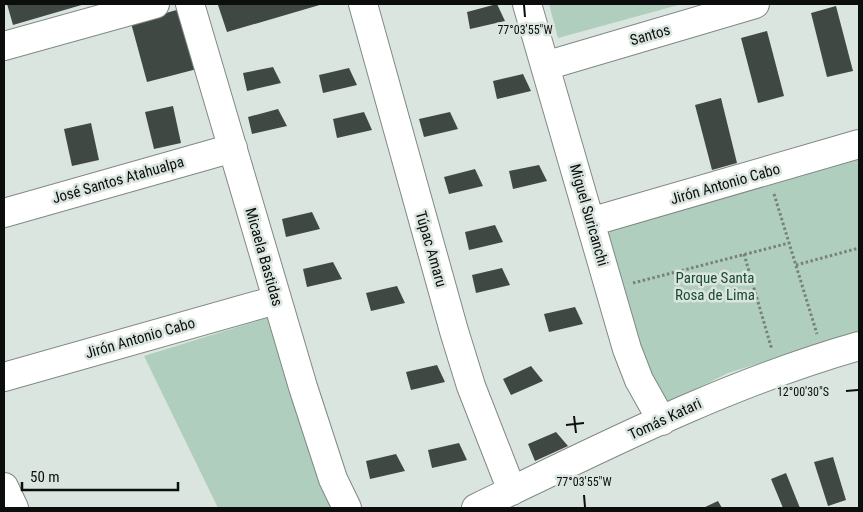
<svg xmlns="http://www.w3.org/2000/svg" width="863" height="512" font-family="'Roboto Condensed',sans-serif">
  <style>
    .park { fill: #b0cebd }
    .building { fill: #404843 }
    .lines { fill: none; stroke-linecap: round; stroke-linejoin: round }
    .minor-casing { stroke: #808984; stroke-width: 30 }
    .path { stroke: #79807c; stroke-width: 3; stroke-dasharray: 2.5 2.5; stroke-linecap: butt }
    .minor { stroke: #fff; stroke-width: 28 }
    .ticks { fill: none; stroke: #0b0e0c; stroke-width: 2 }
    .labels { text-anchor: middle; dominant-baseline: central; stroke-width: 5; stroke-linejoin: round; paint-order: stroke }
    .street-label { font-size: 15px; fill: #0b0e0c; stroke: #dbe5df }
    .park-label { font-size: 15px; fill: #184c34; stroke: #dbe5df }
    .ticks-label { font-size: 12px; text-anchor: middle; fill: #0b0e0c; stroke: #dbe5df; stroke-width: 5; stroke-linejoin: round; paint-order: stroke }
  </style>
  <rect width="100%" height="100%" fill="#dbe5df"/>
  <!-- park -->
  <path class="park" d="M 549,4 L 682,4 L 558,38 Z
    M 859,157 L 859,332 L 728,373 L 668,403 C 632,353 622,287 605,229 Z
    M 270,317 L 333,508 L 218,508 L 144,356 Z"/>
  <!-- building -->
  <path class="building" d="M 7,4 L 85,4 L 13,25 Z
    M 223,4 L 323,4 L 227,32 L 218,5 Z
    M 497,4 L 505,21 L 470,29 L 467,12 Z
    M 836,6 L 853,71 L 827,77 L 811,13 Z
    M 180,9 L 197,69 L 147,82 L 131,23 Z
    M 767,31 L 784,96 L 758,103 L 741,38 Z
    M 273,67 L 281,83 L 247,91 L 243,73 Z
    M 349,68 L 357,85 L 323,93 L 319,75 Z
    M 523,74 L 531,91 L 497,99 L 493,81 Z
    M 721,98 L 737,163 L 712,170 L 695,105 Z
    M 173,106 L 181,143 L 154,149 L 145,112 Z
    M 278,109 L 287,126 L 252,134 L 248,117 Z
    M 364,112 L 372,130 L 337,138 L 333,119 Z
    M 450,112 L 458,129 L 424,137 L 419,119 Z
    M 91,123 L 99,160 L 72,166 L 64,129 Z
    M 539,165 L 547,181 L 513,189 L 509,171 Z
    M 475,169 L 483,186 L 449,194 L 444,177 Z
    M 312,212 L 320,229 L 286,237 L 282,219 Z
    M 495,225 L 503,242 L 469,250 L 465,232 Z
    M 333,262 L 342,279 L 307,287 L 303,269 Z
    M 502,268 L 510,285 L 476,293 L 472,275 Z
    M 397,286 L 405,303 L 371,311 L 366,293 Z
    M 575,307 L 583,324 L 549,332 L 544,314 Z
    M 437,365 L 445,382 L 411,390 L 406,372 Z
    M 531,366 L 543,381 L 511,395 L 503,379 Z
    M 556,432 L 568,446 L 535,461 L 528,444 Z
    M 459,443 L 467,460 L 432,468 L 428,450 Z
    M 396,454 L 405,471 L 370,479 L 366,461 Z
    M 833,457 L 846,500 L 828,506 L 814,462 Z
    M 786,473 L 800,508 L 783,508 L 771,479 Z
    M 718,501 L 722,508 L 703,508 Z"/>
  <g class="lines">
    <defs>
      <path id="minor" d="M 190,4 L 303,387 L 333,479 L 347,508
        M 363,4 L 454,331 L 471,386 L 512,491
        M 527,4 L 627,349 L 639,380 L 662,421
        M 4,46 L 155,4
        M 545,66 L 755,4
        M 4,213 L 233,148
        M 590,222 L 859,144
        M 4,377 L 276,300
        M 4,487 L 14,508
        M 476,508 C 601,448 725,384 859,346"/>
    </defs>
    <!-- minor casing -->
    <use href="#minor" class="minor-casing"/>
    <!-- path -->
    <path class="path" d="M 774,194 L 817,334
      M 744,254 L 772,350
      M 796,265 L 859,248
      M 633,283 L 789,243"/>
    <!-- minor -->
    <use href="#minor" class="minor"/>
  </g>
  <!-- ticks -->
  <path class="ticks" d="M 524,5 L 525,17M 846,391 L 858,390M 574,416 L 576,433M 566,425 L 584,423M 584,495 L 585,507"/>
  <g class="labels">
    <!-- street labels -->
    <g class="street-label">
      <text transform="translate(650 35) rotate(-16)">Santos</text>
      <text transform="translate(118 180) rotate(-16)">José Santos Atahualpa</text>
      <text transform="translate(725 184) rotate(-16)">Jirón Antonio Cabo</text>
      <text transform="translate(589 215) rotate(74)">Miguel Suricanchi</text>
      <text transform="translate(431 249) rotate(74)">Túpac Amaru</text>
      <text transform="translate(264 257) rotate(74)">Micaela Bastidas</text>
      <text transform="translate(140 338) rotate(-16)">Jirón Antonio Cabo</text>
      <text transform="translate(665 419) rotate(-25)">Tomás Katari</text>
    </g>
    <!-- park labels -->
    <g class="park-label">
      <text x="715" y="278">Parque Santa<tspan x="715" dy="17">Rosa de Lima</tspan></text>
    </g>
  </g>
  <g class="ticks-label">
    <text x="525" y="34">77°03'55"W</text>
    <text x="803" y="396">12°00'30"S</text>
    <text x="584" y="486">77°03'55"W</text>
  </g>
  <!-- border -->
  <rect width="863" height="512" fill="none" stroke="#0b0e0c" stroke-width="10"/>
  <!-- scale -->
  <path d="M22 482v8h156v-8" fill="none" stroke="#0b0e0c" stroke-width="2.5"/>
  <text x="30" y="482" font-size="15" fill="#0b0e0c" stroke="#dbe5df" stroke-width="4" paint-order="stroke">50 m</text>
</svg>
